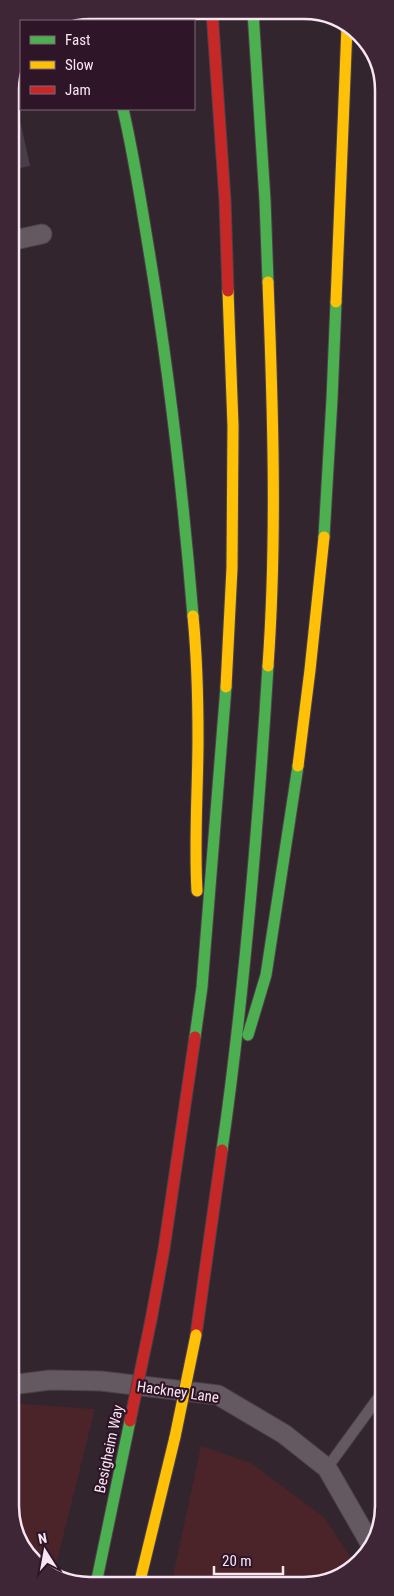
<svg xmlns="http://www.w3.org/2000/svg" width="394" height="1596" font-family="'Roboto Condensed',sans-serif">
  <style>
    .green { fill: #4a2428 }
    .building { fill: #493d49 }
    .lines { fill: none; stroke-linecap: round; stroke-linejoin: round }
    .lane-casing { stroke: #4d414a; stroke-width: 12 }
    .street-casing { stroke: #4d414a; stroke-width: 21 }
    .fast-casing { stroke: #4d414a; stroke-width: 13 }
    .slow-casing { stroke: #4d414a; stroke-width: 13 }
    .jam-casing { stroke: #4d414a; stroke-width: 13 }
    .lane { stroke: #655961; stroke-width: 10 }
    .street { stroke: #655961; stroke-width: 19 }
    .fast { stroke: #4caf50; stroke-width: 11 }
    .slow { stroke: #ffc107; stroke-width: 11 }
    .jam { stroke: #c62828; stroke-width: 11 }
    .slow-bridge-casing { stroke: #4d414a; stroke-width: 13; stroke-linecap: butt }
    .jam-bridge-casing { stroke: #4d414a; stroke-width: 13; stroke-linecap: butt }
    .slow-bridge { stroke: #ffc107; stroke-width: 11 }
    .jam-bridge { stroke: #c62828; stroke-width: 11 }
    .labels { text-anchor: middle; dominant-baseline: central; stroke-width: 4.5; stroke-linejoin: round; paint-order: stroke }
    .street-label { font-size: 15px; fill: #f7e6f1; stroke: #2e1527 }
    .rim { fill: none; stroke: #f7e6f1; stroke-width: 2.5 }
  </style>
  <rect width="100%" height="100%" fill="#32252e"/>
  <!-- green -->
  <path class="green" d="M 11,1403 L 95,1409 L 54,1573 L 30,1559 L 11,1517 Z
    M 201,1446 L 251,1463 L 324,1517 L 355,1564 L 315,1585 L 171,1585 Z"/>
  <!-- building -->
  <path class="building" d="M 18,111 L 30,166 L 10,170 L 10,112 Z"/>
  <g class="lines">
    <defs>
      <path id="lane" d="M 327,1468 L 378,1398"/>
      <path id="street" d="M 10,241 L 42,234
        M 11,1385 L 50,1380 L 101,1381 L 218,1395 L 284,1434 L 327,1468 L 370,1543"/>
      <path id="fast" d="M 103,10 L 107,21
        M 253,12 L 265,200 L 268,282
        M 123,109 C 134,156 141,203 149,251 C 169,372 183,494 193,616
        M 324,537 L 332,399 L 336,302
        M 248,1035 L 266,975 L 298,766
        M 195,1037 L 202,987 L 226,687
        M 222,1150 C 245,990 258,828 268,666
        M 96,1584 L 130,1421"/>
      <path id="slow" d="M 268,282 C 273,410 277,538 268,666
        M 336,302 L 347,26
        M 193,616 C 197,657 198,698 198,738 C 198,789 194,840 197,891
        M 226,687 L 232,568 L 233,426 L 228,291
        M 298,766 L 310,670 L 324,537
        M 139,1585 L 175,1437"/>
      <path id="jam" d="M 212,11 L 225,200 L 228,291
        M 151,1320 L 164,1249 L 195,1037
        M 196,1335 L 222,1150"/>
    </defs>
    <!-- lane casing -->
    <use href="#lane" class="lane-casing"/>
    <!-- street casing -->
    <use href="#street" class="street-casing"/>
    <!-- fast casing -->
    <use href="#fast" class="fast-casing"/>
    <!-- slow casing -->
    <use href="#slow" class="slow-casing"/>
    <!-- jam casing -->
    <use href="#jam" class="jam-casing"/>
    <!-- lane -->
    <use href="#lane" class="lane"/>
    <!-- street -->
    <use href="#street" class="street"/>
    <!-- fast -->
    <use href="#fast" class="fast"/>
    <!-- slow -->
    <use href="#slow" class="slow"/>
    <!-- jam -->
    <use href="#jam" class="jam"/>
    <defs>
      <path id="slow-bridge" d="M 175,1437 L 196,1335"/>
      <path id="jam-bridge" d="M 130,1421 L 151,1320"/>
    </defs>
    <!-- slow-bridge casing -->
    <use href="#slow-bridge" class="slow-bridge-casing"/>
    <!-- jam-bridge casing -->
    <use href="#jam-bridge" class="jam-bridge-casing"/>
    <!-- slow-bridge -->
    <use href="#slow-bridge" class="slow-bridge"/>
    <!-- jam-bridge -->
    <use href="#jam-bridge" class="jam-bridge"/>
  </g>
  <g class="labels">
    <!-- street labels -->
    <g class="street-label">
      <text transform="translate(178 1392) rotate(8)">Hackney Lane</text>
      <text transform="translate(109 1449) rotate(-78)">Besigheim Way</text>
    </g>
  </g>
  <!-- crop -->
  <path d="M0 0H394V1596H0ZM90 19H304A71 71 0 0 1 375 90V1506A71 71 0 0 1 304 1577H90A71 71 0 0 1 19 1506V90A71 71 0 0 1 90 19Z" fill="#3e2637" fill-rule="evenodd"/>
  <path class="rim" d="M90 19H304A71 71 0 0 1 375 90V1506A71 71 0 0 1 304 1577H90A71 71 0 0 1 19 1506V90A71 71 0 0 1 90 19Z"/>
  <!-- legend -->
  <rect x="20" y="20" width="175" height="90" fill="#2e1527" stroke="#7e6978"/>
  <rect x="30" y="36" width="25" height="8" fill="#4caf50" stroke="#7e6978"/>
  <text x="65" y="45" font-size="15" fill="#f7e6f1">Fast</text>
  <rect x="30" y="61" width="25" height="8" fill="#ffc107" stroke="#7e6978"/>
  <text x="65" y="70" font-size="15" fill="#f7e6f1">Slow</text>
  <rect x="30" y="86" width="25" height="8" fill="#c62828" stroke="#7e6978"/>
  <text x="65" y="95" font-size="15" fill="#f7e6f1">Jam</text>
  <!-- north arrow -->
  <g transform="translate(45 1551) rotate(349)" stroke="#2e1527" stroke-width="4" paint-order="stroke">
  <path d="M0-4L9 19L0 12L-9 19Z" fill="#f7e6f1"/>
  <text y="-8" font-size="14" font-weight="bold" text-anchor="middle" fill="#f7e6f1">N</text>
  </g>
  <!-- scale -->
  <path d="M214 1566v8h69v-8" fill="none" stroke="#f7e6f1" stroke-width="2.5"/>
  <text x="222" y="1566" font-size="15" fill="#f7e6f1" stroke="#2e1527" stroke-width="4" paint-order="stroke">20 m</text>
</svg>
